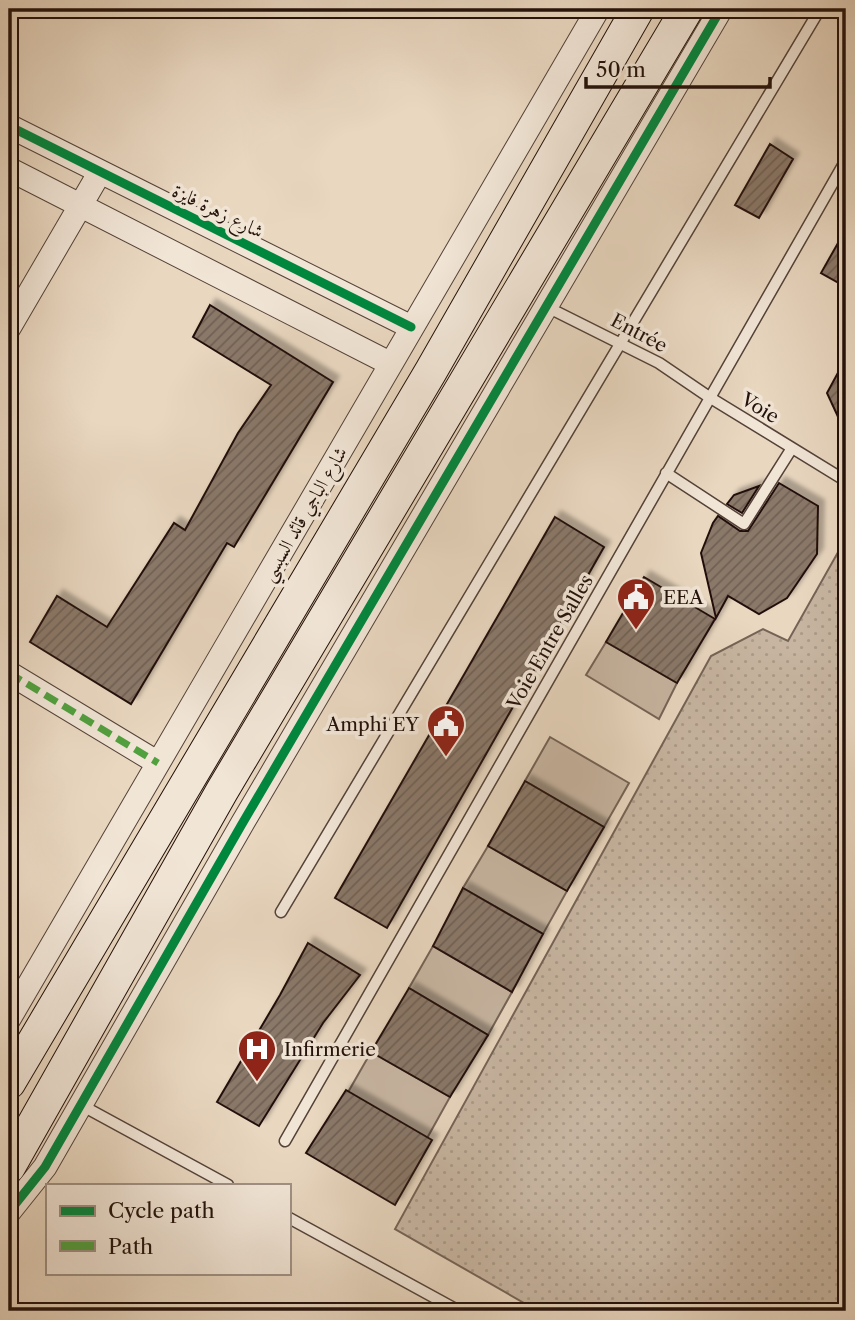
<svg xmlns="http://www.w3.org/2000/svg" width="855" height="1320" font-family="'Libre Caslon Text',Amiri,serif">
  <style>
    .green { fill: #c7b5a1; stroke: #756356; stroke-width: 2 }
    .park { fill: url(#park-dots); stroke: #756356; stroke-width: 2 }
    .building { fill: url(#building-hatch); stroke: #23110a; stroke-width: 2; filter: url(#shadow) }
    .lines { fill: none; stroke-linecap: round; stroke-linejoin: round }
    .lane-casing { stroke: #544238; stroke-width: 13 }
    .street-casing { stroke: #544238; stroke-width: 25 }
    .secondary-casing { stroke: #23110a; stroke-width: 34 }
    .lane { stroke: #f1e5d6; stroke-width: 10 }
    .street { stroke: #f1e5d6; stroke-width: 23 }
    .secondary { stroke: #f1e5d6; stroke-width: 32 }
    .quiet { stroke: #50a03e; stroke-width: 7; stroke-dasharray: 14 7; stroke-linecap: butt }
    .cycleway-casing { stroke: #f1e5d6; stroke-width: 13 }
    .cycleway { stroke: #00873e; stroke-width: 9 }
    .labels { text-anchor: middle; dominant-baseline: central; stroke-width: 7; stroke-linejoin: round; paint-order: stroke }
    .street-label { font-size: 19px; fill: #23110a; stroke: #f1e5d6 }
    .poi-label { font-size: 19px; fill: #23110a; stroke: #f1e5d6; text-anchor: start }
  </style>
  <defs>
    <pattern id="park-dots" width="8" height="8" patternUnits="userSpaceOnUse" patternTransform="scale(1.75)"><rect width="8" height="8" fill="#c7b5a1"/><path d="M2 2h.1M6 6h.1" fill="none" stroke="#ab9b89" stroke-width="1.8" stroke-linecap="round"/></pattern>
    <pattern id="building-hatch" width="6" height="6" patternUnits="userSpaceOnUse" patternTransform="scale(1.75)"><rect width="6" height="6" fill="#8a7869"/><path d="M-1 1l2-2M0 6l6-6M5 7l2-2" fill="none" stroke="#706155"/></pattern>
    <filter id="shadow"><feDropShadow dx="6" dy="-6" stdDeviation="2" flood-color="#0004"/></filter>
  </defs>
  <rect width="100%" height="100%" fill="#e9d7c0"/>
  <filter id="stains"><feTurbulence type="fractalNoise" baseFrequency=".00286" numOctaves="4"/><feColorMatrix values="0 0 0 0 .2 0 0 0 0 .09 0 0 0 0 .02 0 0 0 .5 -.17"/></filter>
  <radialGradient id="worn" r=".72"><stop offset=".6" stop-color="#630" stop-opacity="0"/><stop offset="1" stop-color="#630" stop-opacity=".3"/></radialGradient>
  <!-- green -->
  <path class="green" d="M 606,642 L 677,683 L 659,719 L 586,675 Z
    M 550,737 L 629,783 L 604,827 L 525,781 Z
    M 488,846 L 567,891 L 543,934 L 463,888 Z
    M 433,946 L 512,992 L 488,1035 L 409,988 Z
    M 371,1052 L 450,1097 L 426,1140 L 347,1094 Z"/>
  <!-- park -->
  <path class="park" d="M 846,538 L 846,1311 L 538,1311 L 395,1229 L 711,656 L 763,629 L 788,641 Z"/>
  <!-- building -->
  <path class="building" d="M 770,144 L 793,159 L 759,218 L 735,205 Z
    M 846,229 L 846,287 L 821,273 Z
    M 210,305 L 333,382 L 234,547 L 227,543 L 131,704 L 30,642 L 57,596 L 107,627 L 174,523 L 185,530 L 238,433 L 271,385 L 193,337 Z
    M 846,358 L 846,434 L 827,393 Z
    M 779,483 L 818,506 L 817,554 L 787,598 L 759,614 L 728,596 L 716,618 L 701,553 L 713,523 L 718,516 L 740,531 L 748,531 Z
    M 759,486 L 742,513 L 727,504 L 734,495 Z
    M 555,517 L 604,547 L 387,928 L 335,898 Z
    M 644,577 L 715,619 L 677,683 L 606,642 Z
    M 525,781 L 604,827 L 567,891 L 488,846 Z
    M 463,888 L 543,934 L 512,992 L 433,946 Z
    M 308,943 L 360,975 L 323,1023 L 259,1126 L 217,1102 L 280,995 Z
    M 409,988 L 488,1035 L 450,1097 L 371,1052 Z
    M 346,1090 L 432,1140 L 395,1205 L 306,1153 Z"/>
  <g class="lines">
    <defs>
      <path id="lane" d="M 547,307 L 659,363 L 709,397 L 846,481
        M 666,473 L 744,524 L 792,448
        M 281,912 L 820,9
        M 81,1105 L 228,1185
        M 285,1141 L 846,160
        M 289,1218 L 459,1311"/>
      <path id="street" d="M 9,126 L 411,327
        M 9,169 L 391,364
        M 9,328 L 100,172
        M 9,673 L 158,763
        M 9,1019 L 598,9
        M 9,1212 L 45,1167 L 242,824 L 721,9"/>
      <path id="secondary" d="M 9,1083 L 431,371 L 638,9
        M 9,1167 L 222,791 L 687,9"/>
    </defs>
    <!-- lane casing -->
    <use href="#lane" class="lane-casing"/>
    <!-- street casing -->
    <use href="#street" class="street-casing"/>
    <!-- secondary casing -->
    <use href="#secondary" class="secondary-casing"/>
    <!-- lane -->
    <use href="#lane" class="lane"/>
    <!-- street -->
    <use href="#street" class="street"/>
    <!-- secondary -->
    <use href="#secondary" class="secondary"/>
    <!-- quiet -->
    <path class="quiet" d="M 9,673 L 158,763"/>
    <defs>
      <path id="cycleway" d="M 9,126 L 411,327
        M 9,1212 L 45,1167 L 242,824 L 721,9"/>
    </defs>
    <!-- cycleway casing -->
    <use href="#cycleway" class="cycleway-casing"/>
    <!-- cycleway -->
    <use href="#cycleway" class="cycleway"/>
  </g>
  <!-- icons -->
  <defs>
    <symbol id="civic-pin" viewBox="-11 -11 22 30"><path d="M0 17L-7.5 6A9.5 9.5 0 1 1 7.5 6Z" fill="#8f2418" stroke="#f1e5d6"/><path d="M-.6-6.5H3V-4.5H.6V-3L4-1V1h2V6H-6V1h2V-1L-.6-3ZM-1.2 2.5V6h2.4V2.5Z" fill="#fff"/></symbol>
    <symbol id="hospital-pin" viewBox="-11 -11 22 30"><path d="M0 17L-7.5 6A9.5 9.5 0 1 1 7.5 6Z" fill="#8f2418" stroke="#f1e5d6"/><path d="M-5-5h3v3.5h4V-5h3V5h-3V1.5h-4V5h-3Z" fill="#fff"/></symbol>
  </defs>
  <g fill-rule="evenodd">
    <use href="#civic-pin" x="614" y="575" width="44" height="60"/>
    <use href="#civic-pin" x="424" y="702" width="44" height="60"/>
    <use href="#hospital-pin" x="235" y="1027" width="44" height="60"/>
  </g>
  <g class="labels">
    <!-- street labels -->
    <g class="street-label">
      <text transform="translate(218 211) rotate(26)">شارع زهرة فايزة</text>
      <text transform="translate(639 333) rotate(28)">Entrée</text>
      <text transform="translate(760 408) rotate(31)">Voie</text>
      <text transform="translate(304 514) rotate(-60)">شارع الباجي قائد السبسي</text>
      <text transform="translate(550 642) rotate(-60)">Voie Entre Salles</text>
    </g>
    <!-- poi labels -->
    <g class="poi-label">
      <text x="663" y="597">EEA</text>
      <text x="419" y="724" text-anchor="end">Amphi EY</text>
      <text x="284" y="1049">Infirmerie</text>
    </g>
  </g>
  <!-- margin -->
  <rect width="855" height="1320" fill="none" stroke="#e9d7c0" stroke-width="35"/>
  <rect x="10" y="10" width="834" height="1299" fill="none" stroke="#23110a" stroke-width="3.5"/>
  <rect x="18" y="18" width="820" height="1285" fill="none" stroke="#23110a" stroke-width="2"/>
  <!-- legend -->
  <rect x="46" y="1184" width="245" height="91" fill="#f1e5d6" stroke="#9f9084" stroke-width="2"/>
  <rect x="60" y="1206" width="35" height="10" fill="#00873e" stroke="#9f9084" stroke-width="2"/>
  <text x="108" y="1218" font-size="21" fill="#23110a">Cycle path</text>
  <rect x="60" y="1241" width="35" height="10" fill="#50a03e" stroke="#9f9084" stroke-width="2"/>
  <text x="108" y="1254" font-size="21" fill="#23110a">Path</text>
  <!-- scale -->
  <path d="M586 77v10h184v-10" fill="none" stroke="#23110a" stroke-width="3.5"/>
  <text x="596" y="77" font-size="21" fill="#23110a" stroke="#f1e5d6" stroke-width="5" paint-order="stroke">50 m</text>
  <rect width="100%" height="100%" filter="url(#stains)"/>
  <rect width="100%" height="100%" fill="url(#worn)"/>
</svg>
